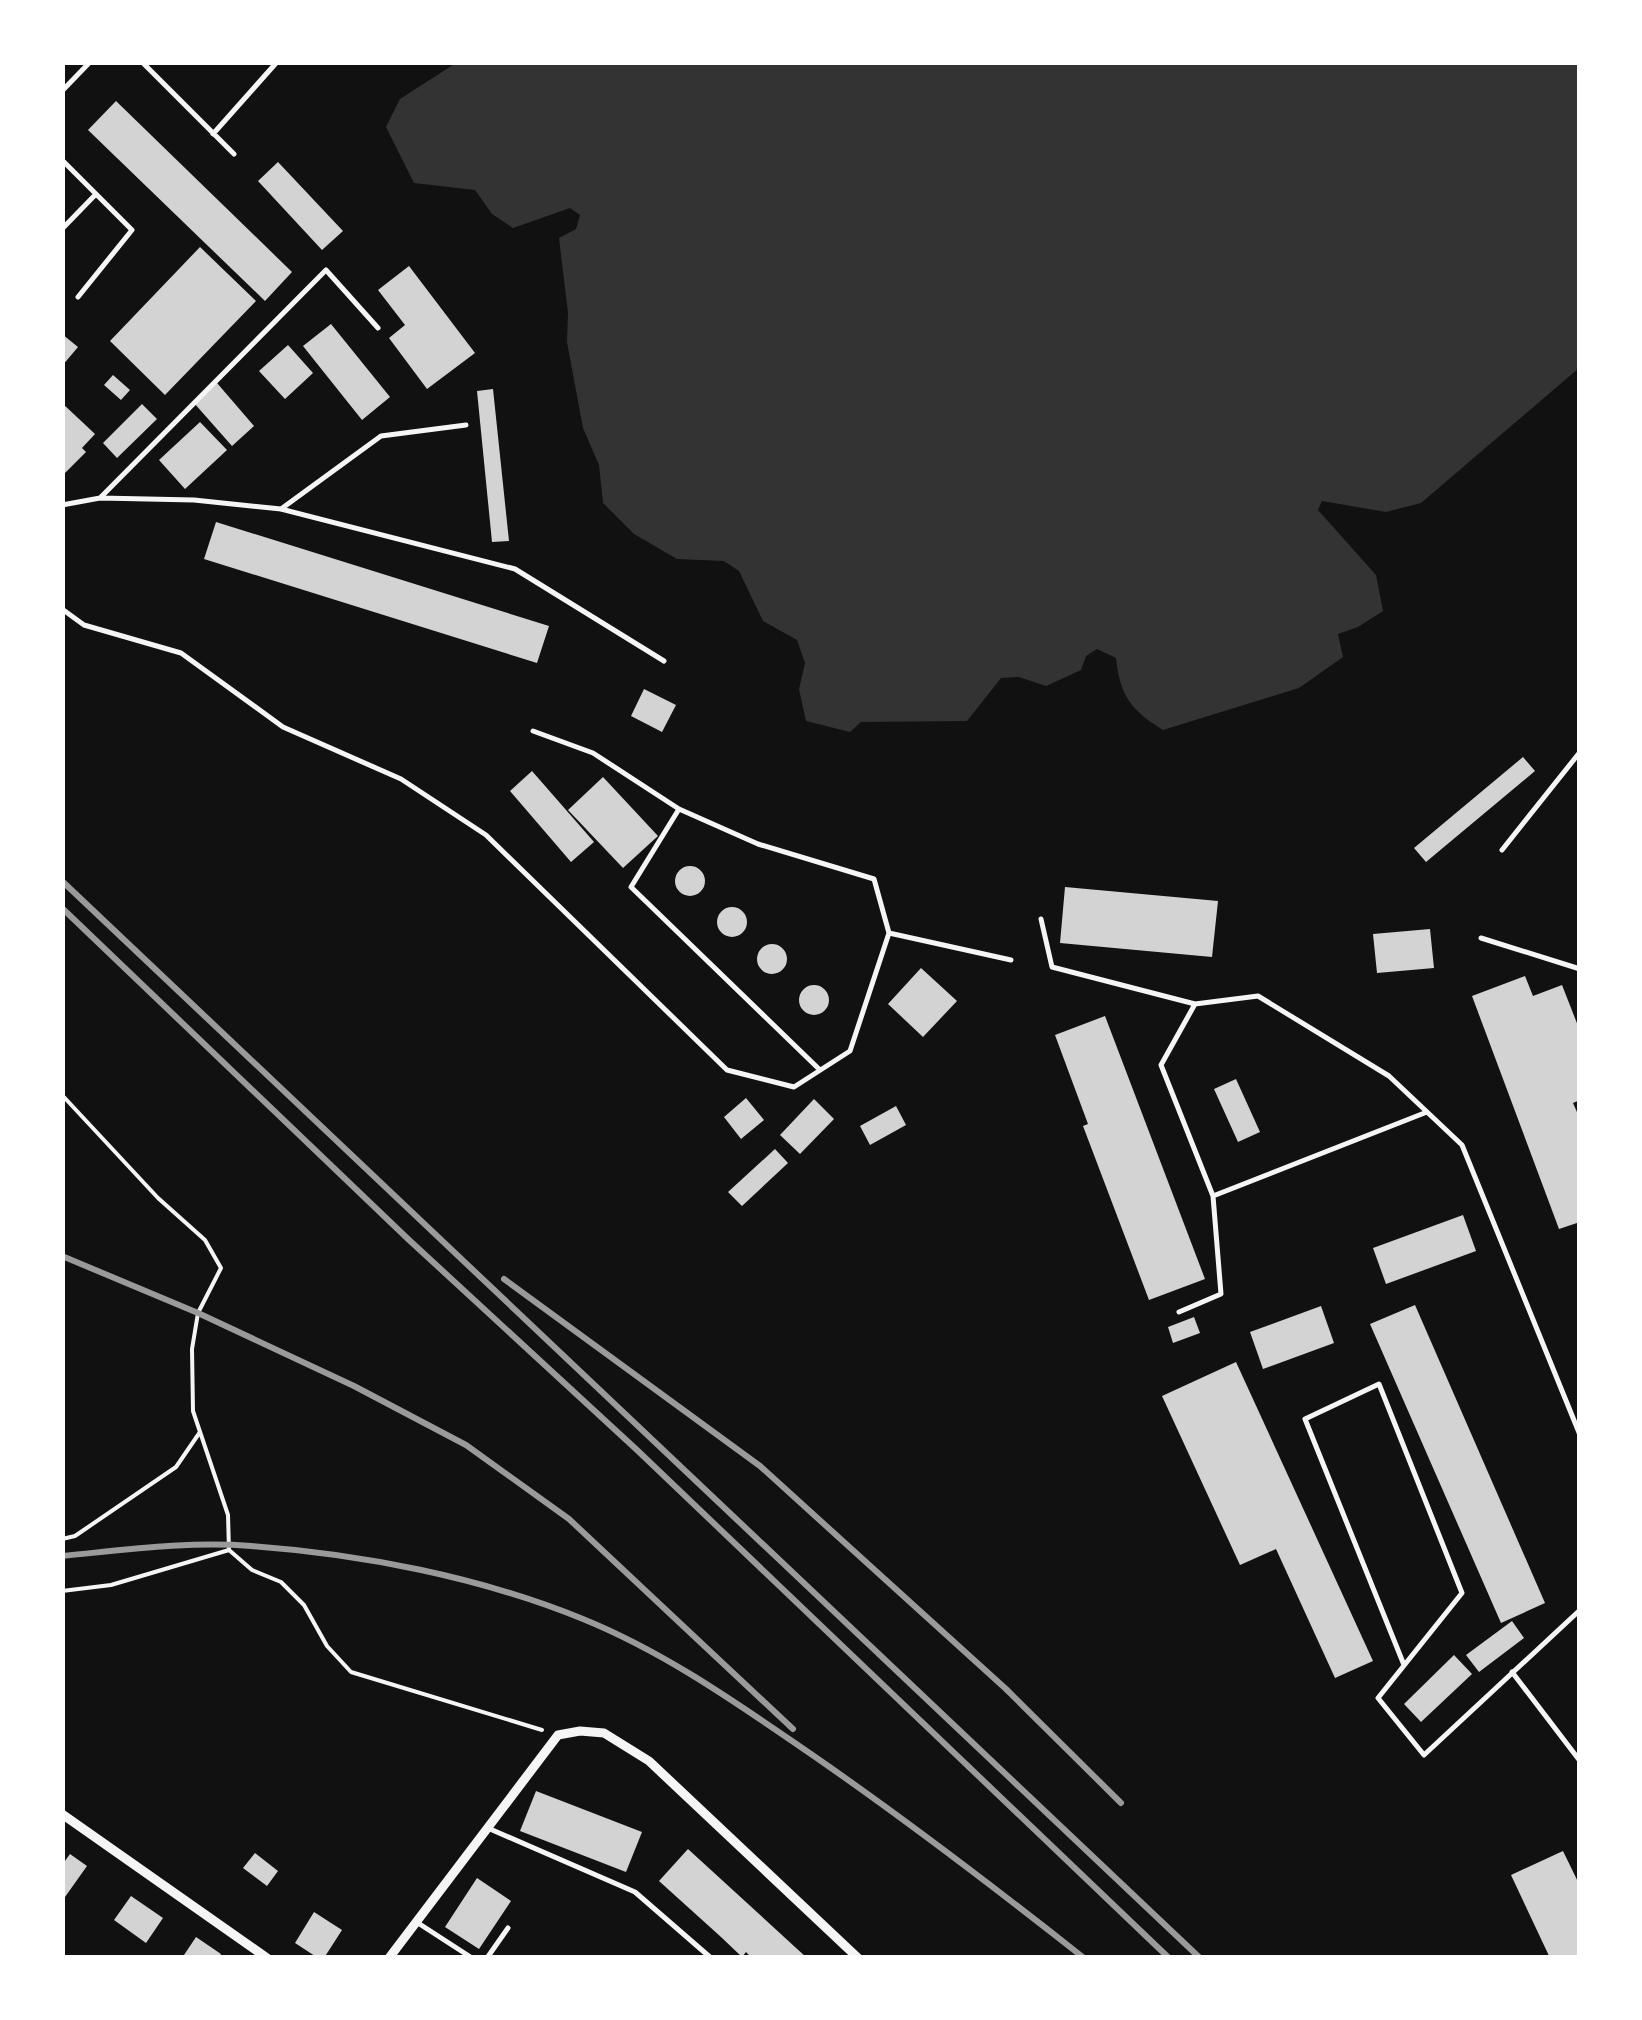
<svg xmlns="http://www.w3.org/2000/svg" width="1642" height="2020" font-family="Commissioner,sans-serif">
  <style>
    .water { fill: #333 }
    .building { fill: #d3d3d3 }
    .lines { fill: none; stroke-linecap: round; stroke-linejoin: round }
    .path { stroke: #f5f5f5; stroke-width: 4 }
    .service { stroke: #f5f5f5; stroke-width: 5 }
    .minor { stroke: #f5f5f5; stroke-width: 9 }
    .rail { stroke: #9a9a9a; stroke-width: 6 }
  </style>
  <rect width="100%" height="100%" fill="#111"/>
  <!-- water -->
  <path class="water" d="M 456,63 L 1579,63 L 1579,368 L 1421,503 L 1386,512 L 1322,501 L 1318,510 L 1376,575 L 1383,611 L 1358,627 L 1338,634 L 1343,657 L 1299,688 L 1163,730 C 1131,710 1120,696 1116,658 L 1097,649 L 1086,656 L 1081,670 L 1046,686 L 1019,677 L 1001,678 L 967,721 L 861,722 L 850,732 L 806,721 L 799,689 L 805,663 L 797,640 L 763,621 L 739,571 L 724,561 L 677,559 L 634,534 L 603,503 L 599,465 L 583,428 L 567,342 L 568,313 L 559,238 L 576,229 L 580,215 L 570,208 L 513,228 L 492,214 L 475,190 L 414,183 L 386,127 L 400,99 Z"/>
  <!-- building -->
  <path class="building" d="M 116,101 L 292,272 L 265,301 L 88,130 Z
    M 278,162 L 343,231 L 322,250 L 258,181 Z
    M 200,247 L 256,301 L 165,395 L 110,341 Z
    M 409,266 L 475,353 L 427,389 L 389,338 L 405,325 L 378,290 Z
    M 331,324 L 390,397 L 362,420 L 303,346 Z
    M 62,334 L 78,347 L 62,366 Z
    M 288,345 L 313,373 L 285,399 L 259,371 Z
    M 113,375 L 130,390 L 121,400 L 104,385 Z
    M 217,383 L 254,426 L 232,446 L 194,403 Z
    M 493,389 L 509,541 L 492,542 L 477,391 Z
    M 62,403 L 95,434 L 82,448 L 86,452 L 62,476 Z
    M 142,404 L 157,419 L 117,458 L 103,443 Z
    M 200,422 L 227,450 L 185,489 L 159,460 Z
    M 216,522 L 549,626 L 537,663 L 204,559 Z
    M 644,689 L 676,705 L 662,732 L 631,716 Z
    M 1523,757 L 1535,771 L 1426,862 L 1414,848 Z
    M 532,771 L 594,842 L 571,862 L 510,791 Z
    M 603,777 L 658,836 L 623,868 L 568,810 Z
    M675 881a15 15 0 1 1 30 0a15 15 0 1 1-30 0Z
    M 1065,887 L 1218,901 L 1212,957 L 1060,943 Z
    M717 922a15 15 0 1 1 30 0a15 15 0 1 1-30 0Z
    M 1430,929 L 1434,968 L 1377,973 L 1373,934 Z
    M757 959a15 15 0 1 1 30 0a15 15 0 1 1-30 0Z
    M 921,968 L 957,1001 L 923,1037 L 888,1004 Z
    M 1525,976 L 1533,996 L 1562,985 L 1580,1031 L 1580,1100 L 1573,1103 L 1580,1119 L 1580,1222 L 1559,1229 L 1472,996 Z
    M799 1000a15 15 0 1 1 30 0a15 15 0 1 1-30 0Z
    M 1105,1016 L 1205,1279 L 1149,1300 L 1083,1126 L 1088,1124 L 1055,1035 Z
    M 1236,1079 L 1260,1132 L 1238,1142 L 1214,1089 Z
    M 746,1098 L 764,1120 L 741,1139 L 724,1117 Z
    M 814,1099 L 834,1119 L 800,1154 L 780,1135 Z
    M 896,1106 L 906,1125 L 870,1145 L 860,1126 Z
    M 775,1149 L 788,1163 L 742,1206 L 728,1192 Z
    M 1463,1215 L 1476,1251 L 1386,1284 L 1373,1248 Z
    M 1415,1305 L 1545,1603 L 1501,1623 L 1370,1324 Z
    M 1321,1306 L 1334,1343 L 1263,1369 L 1250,1332 Z
    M 1194,1317 L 1200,1333 L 1173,1343 L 1168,1327 Z
    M 1236,1362 L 1373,1661 L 1335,1678 L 1276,1549 L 1240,1565 L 1162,1396 Z
    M 1512,1621 L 1524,1638 L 1479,1672 L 1466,1655 Z
    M 1454,1655 L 1472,1674 L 1421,1722 L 1404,1704 Z
    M 536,1791 L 642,1832 L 626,1872 L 520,1831 Z
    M 688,1849 L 771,1925 L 807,1958 L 752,1958 L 746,1952 L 742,1957 L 721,1937 L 659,1881 Z
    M 1563,1851 L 1580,1886 L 1580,1958 L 1550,1958 L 1511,1875 Z
    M 255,1853 L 278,1871 L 267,1886 L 243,1868 Z
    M 70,1854 L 87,1866 L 65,1897 L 62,1895 L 62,1865 Z
    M 477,1878 L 511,1901 L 479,1949 L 445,1927 Z
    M 131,1896 L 163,1918 L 146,1943 L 114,1920 Z
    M 314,1912 L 342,1930 L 324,1958 L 318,1958 L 295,1943 Z
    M 196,1937 L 221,1954 L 219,1958 L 182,1958 Z"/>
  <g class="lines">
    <!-- path -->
    <path class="path" d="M 62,1095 L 158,1198 L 205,1240 L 221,1268 L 198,1313 L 192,1349 L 193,1411 L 228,1515 L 229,1550 L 252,1570 L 281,1582 L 304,1605 L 327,1646 L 351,1672 L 542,1730
      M 62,1539 L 75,1536 L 176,1467 L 200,1432
      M 62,1591 L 111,1585 L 229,1550"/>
    <!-- service -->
    <path class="service" d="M 142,62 L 234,154
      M 62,91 L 90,62
      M 213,134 L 277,62
      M 62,160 L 132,230 L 78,297
      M 62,229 L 96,194
      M 100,498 L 326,270 L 378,328
      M 62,505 L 100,498 L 194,500 L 281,509 L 515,569 L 664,661
      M 281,509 L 381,436 L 466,425
      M 62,609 L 84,625 L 181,653 L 283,727 L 401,779 L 486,835 L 727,1070 L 794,1087 L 850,1051 L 889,933 L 874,879 L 758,844 L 679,809 L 593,753 L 533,731
      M 679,809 L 631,887 L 820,1070
      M 1502,850 L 1580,752
      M 1041,919 L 1052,967 L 1195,1004
      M 889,933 L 1011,960
      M 1481,938 L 1580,969
      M 1213,1196 L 1427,1112
      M 1179,1312 L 1221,1294 L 1213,1196 L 1161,1065 L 1195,1004 L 1258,996 L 1389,1076 L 1462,1145 L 1580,1435
      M 1404,1665 L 1305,1419 L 1379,1384 L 1462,1593 L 1378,1698 L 1424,1755 L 1580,1610
      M 1512,1672 L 1580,1761
      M 490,1829 L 635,1892 L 711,1958
      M 418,1923 L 472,1958
      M 487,1958 L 508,1928"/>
    <!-- minor -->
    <path class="minor" d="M 62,1814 L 267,1958
      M 389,1958 L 558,1735 L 580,1731 L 604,1733 L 649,1761 L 858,1958"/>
    <!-- rail -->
    <path class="rail" d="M 62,881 L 1200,1958
      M 62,908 L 408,1239 L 637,1450 L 1169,1958
      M 62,1256 L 198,1313 L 354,1386 L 466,1445 L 569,1519 L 793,1729
      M 504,1279 L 760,1466 L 1006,1689 L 1121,1803
      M 62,1556 C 124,1550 189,1541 251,1546 C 362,1554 480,1577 583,1619 C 659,1650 725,1695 792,1741 C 892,1809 989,1883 1084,1958"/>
  </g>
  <!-- border -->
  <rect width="1642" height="2020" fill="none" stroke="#ffffff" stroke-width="130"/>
</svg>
